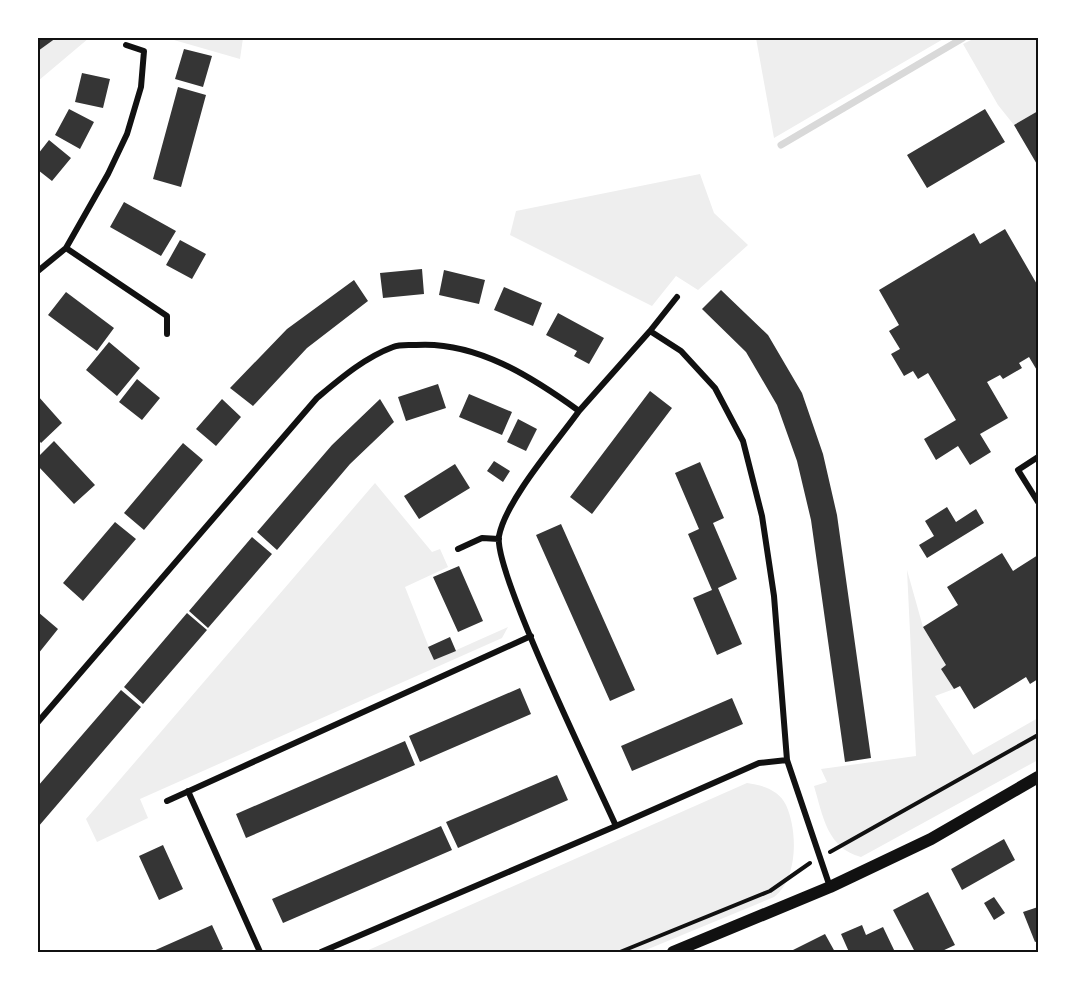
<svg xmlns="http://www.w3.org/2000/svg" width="1076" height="990" font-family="'IBM Plex Serif',serif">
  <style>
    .green { fill: #eee }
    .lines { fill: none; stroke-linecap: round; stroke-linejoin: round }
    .stream { stroke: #d9d9d9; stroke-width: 7 }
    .building { fill: #353535 }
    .path { stroke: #111; stroke-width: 4 }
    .minor { stroke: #111; stroke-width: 6 }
    .secondary { stroke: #111; stroke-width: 12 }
    .neatline { fill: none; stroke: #111; stroke-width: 2 }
  </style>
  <rect width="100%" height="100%" fill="#fff"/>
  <!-- green -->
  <path class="green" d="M 56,38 L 89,38 L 38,81 L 38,51 Z
    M 167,38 L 243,38 L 240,59 Z
    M 756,38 L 945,38 L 774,138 Z
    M 975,38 L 1038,38 L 1038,111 L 1014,125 L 998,105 L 963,44 Z
    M 700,174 L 714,213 L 748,245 L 698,290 L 676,276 L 652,306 L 510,235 L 516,211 Z
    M 375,483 L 432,552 L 440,549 L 448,567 L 405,587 L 434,660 L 508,627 L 502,638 L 140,799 L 148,818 L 97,842 L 86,819 Z
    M 907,570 L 923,627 L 946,665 L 941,669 L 954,689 L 935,696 L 973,755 L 1038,718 L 1038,760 L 861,857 C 827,848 823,816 814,786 L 827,782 L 821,769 L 916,756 Z
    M 747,783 C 762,785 779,790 786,805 C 798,831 798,879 774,897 L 641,952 L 364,952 Z"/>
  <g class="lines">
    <!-- stream -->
    <path class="stream" d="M 781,145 L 963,38"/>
  </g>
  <!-- building -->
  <path class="building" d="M 38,38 L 56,38 L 38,51 Z
    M 184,49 L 212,56 L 203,87 L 175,79 Z
    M 82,73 L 110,79 L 103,108 L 75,102 Z
    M 178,87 L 206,95 L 181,187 L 153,179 Z
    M 69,109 L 94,122 L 80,149 L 55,135 Z
    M 985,109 L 1005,142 L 927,188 L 907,155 Z
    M 1038,111 L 1038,166 L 1014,125 Z
    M 49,140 L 71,158 L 52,181 L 38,170 L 38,154 Z
    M 124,202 L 176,231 L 161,256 L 110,227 Z
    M 1005,229 L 1038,286 L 1038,372 L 1029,357 L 1019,363 L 1022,368 L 1003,379 L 1000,375 L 987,382 L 1008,418 L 980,434 L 991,452 L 970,465 L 958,446 L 936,460 L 924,439 L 956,420 L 928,373 L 918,379 L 913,371 L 904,376 L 891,354 L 900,349 L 889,331 L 899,325 L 879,290 L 974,233 L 980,244 Z
    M 180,240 L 206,254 L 192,279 L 166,265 Z
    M 422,269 L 424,294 L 383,298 L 380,273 Z
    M 444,270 L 485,280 L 479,304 L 439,295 Z
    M 354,280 L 368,301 L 307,348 L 253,406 L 230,388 L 287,329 Z
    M 504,287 L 542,303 L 533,326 L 494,310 Z
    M 721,290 L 768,335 L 802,393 L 823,454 L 837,515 L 871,758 L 845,762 L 811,520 L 797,461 L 777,405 L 746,352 L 702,309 Z
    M 66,292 L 114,328 L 97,351 L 48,315 Z
    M 558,313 L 604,338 L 589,364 L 574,356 L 577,351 L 546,335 Z
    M 109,342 L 140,368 L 117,396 L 86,370 Z
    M 137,379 L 160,398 L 142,420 L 119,402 Z
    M 438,384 L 446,408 L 406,421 L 398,397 Z
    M 650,391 L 672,408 L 592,514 L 570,497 Z
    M 469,394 L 512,412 L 502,435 L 459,417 Z
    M 38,396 L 62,423 L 41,443 L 38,439 Z
    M 222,399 L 241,417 L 216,446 L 196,429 Z
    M 380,399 L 394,422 L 350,464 L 277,550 L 257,532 L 332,445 Z
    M 518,419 L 537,429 L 526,451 L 507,442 Z
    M 54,441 L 95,485 L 74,504 L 38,466 L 38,457 Z
    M 183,443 L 203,460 L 144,530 L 124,513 Z
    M 494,461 L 510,471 L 503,482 L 487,471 Z
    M 700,462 L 724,518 L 713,523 L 737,579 L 718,588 L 742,644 L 717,655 L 693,598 L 712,590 L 688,534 L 699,529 L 675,473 Z
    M 455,464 L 470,488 L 419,519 L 404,496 Z
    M 947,507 L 956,522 L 976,509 L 984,523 L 927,558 L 919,545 L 934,536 L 925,521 Z
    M 115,522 L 136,539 L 83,601 L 63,583 Z
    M 561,524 L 635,690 L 610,701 L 536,535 Z
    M 252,537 L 272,554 L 208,628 L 189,611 Z
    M 1002,553 L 1013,571 L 1038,555 L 1038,679 L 1030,684 L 1026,677 L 974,709 L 960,686 L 954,689 L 941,669 L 946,665 L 923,627 L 958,605 L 947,587 Z
    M 459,566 L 483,621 L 458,632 L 433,577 Z
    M 38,612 L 58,629 L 38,654 Z
    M 187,613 L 207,630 L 143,704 L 124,687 Z
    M 450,637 L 456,651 L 434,660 L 428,647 Z
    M 520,688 L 531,714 L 420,762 L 409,736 Z
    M 121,690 L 141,707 L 38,827 L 38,786 Z
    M 732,698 L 743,724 L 632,771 L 621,746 Z
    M 405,741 L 415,765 L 246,838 L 236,814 Z
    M 557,775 L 568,800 L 458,848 L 446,822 Z
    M 441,826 L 452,850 L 283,923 L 272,899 Z
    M 1004,839 L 1015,860 L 962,890 L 951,869 Z
    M 163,845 L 183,889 L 159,900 L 139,856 Z
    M 928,892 L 955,945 L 940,952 L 915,952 L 893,910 Z
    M 994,897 L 1005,913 L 994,920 L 984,903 Z
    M 1038,907 L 1038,941 L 1035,942 L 1023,912 Z
    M 212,925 L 223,949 L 217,952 L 151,952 Z
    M 862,925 L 866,935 L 883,927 L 895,952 L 849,952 L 841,934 Z
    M 825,934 L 835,952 L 789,952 Z"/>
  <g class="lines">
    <!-- path -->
    <path class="path" d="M 830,852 L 1038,735
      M 620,952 L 770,891 L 810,863"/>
    <!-- minor -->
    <path class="minor" d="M 66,248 L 167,316 L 167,334
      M 38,271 L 66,248 L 108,174 L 127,134 L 141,87 L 144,51 L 126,45
      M 650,331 L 681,351 L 715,388 L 743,441 L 762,516 L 774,596 L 787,760 L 830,887
      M 579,411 L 650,331 L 677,297
      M 1038,457 L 1018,470 L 1038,502
      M 458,549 L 482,538 L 499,539
      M 38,722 L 317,398 C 341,378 364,358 393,347 C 400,344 409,345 416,345 C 476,341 532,377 579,411 C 556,443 506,500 499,536 C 493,571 596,781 616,826 L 321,952
      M 188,791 L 260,952
      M 167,801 L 531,636
      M 616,826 L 759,763 L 787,760"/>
    <!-- secondary -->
    <path class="secondary" d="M 673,952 L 830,887 L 931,839 L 1038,777"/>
  </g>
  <!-- border -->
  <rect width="1076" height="990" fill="none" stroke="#ffffff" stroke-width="78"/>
  <rect x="39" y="39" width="998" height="912" class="neatline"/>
</svg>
